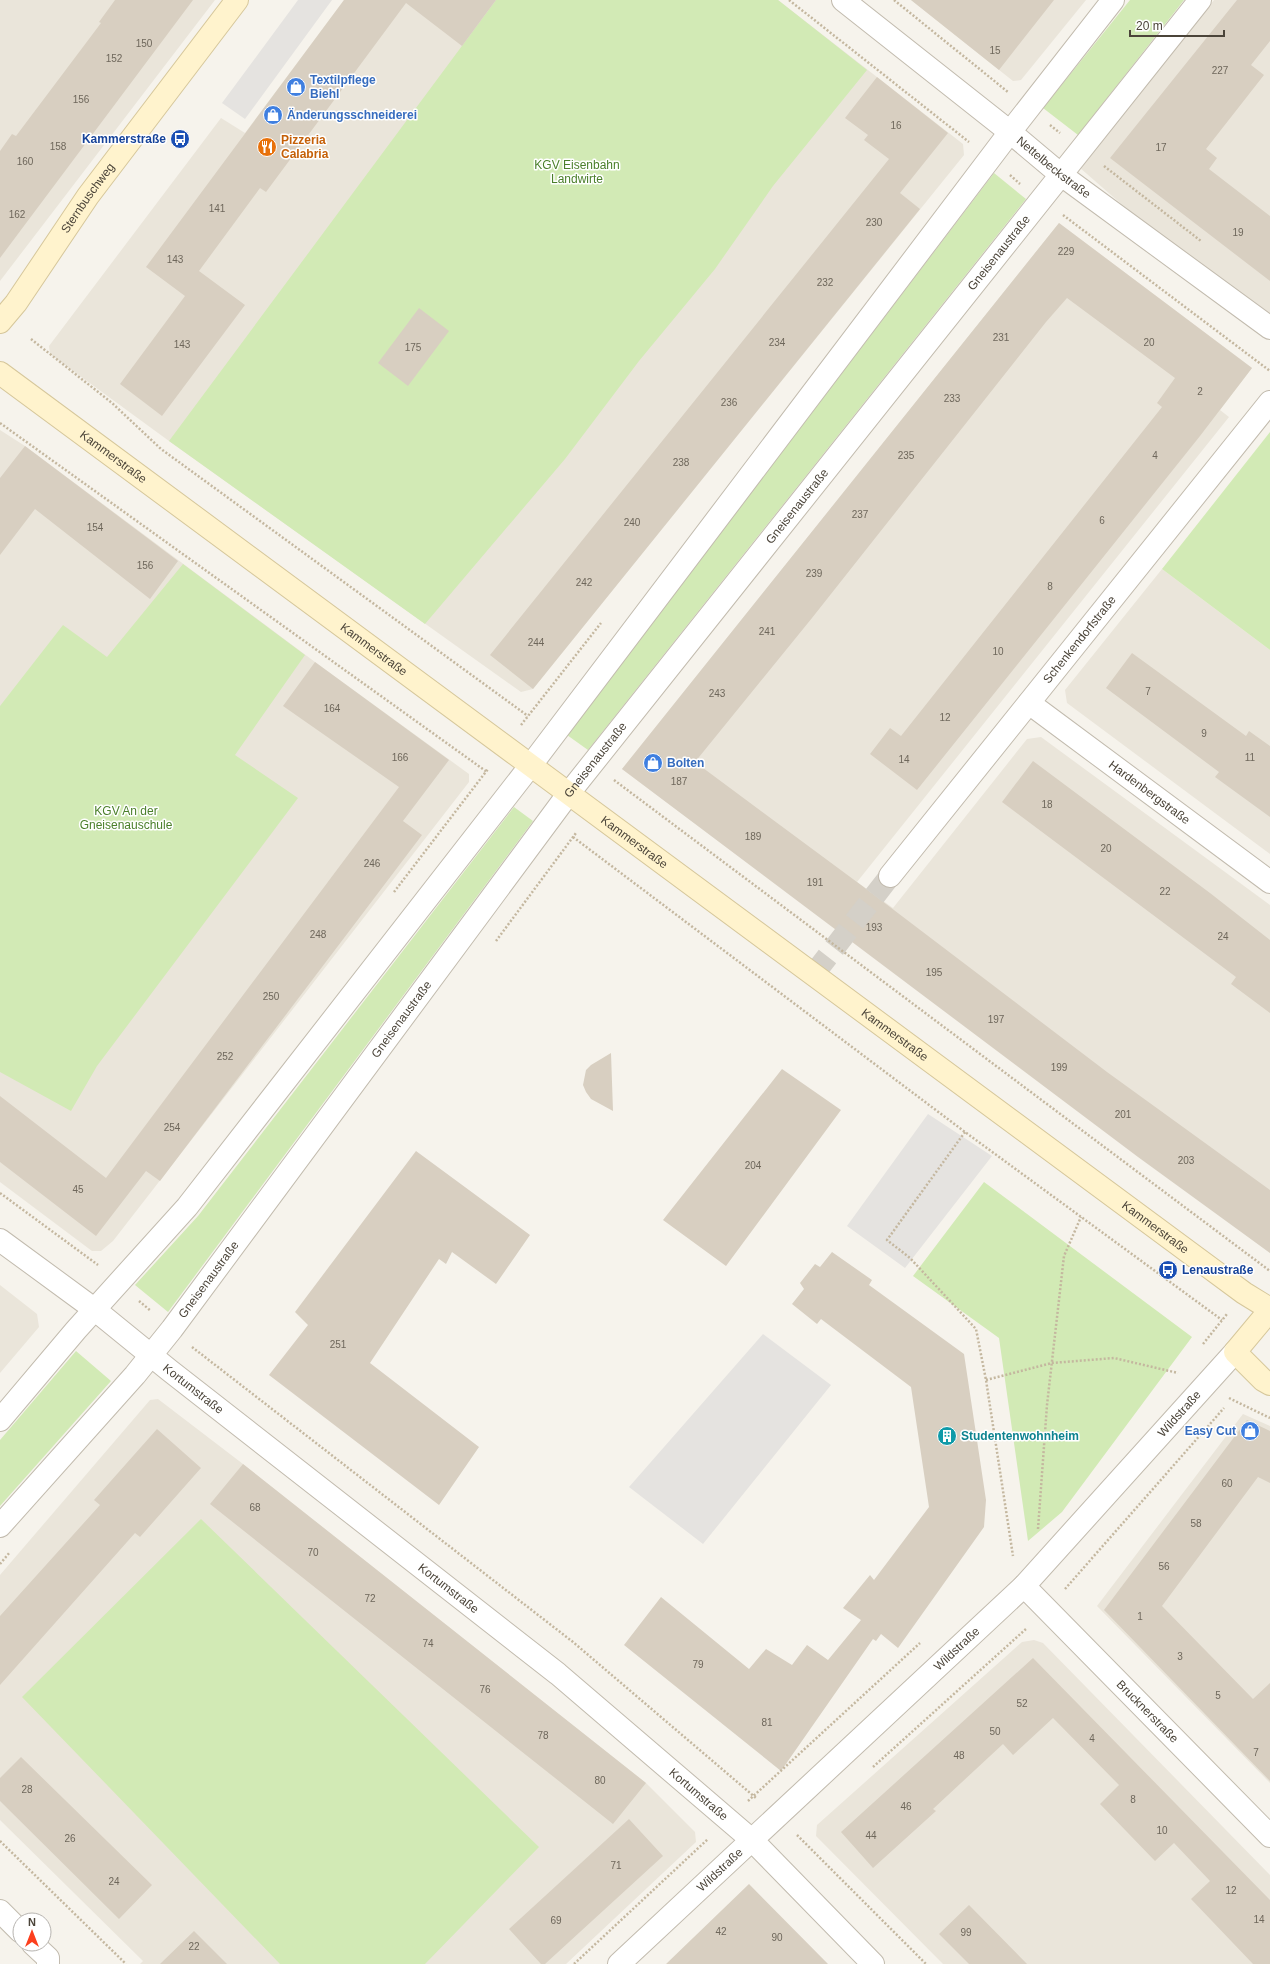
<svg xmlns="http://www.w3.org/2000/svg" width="1270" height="1964" font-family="Arial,sans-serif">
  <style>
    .residential { fill: #eae5da }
    .green { fill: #d2eab5 }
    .parking { fill: #e5e3e0 }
    .building { fill: #d8cfc1 }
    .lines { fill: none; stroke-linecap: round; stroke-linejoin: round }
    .street-tunnel { stroke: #d4d0c8; stroke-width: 22; stroke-dasharray: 22 11; stroke-linecap: butt }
    .street-casing { stroke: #c2bbae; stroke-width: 24 }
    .secondary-casing { stroke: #d6c79b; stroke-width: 24 }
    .path { stroke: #c4b79f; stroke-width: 2.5; stroke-dasharray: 2 2; stroke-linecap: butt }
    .street { stroke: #fff; stroke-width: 22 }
    .secondary { stroke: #fff3cd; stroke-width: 22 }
    .labels { text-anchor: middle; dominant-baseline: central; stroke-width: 3; stroke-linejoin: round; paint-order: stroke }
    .number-label { font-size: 10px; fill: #6e675b }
    .shop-label { font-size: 12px; font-weight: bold; fill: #366cbe; stroke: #fff; text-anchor: start }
    .transit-label { font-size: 12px; font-weight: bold; fill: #164399; stroke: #fff; text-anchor: end }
    .food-label { font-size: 12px; font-weight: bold; fill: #c56008; stroke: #fff; text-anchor: start }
    .park-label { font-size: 12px; fill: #4a7f2a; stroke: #fff }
    .street-label { font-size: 12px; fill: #4b4439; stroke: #fff }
    .culture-label { font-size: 12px; font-weight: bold; fill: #0d838f; stroke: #fff; text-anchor: start }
  </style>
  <rect width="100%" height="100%" fill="#f6f3ec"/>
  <!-- residential -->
  <path class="residential" d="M 0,0 L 215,0 L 0,281 Z
    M 344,0 L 778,0 L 963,144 L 964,155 L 533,689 L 521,692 L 169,441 L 50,354 L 49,346 L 221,118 L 245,133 Z
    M 911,0 L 1086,0 L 1021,80 L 1013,81 Z
    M 1214,0 L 1270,0 L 1270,334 L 1079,167 Z
    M 1059,223 L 1252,368 L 1220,410 L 1229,417 L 857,882 L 893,908 L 1027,739 L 1041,737 L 1270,905 L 1270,1253 L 622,769 Z
    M 0,430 L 25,446 L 315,662 L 469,774 L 469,782 L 113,1241 L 101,1251 L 92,1251 L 0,1182 Z
    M 1162,569 L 1270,650 L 1270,854 L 1067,703 L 1065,690 Z
    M 0,1285 L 37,1314 L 39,1327 L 0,1373 Z
    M 158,1399 L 243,1464 L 646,1783 L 695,1832 L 696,1842 L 566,1964 L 140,1964 L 143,1961 L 0,1820 L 0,1575 L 150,1400 Z
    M 1243,1414 L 1270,1426 L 1270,1783 L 1097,1606 Z
    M 1034,1640 L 1043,1643 L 1270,1875 L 1270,1964 L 943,1964 L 816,1836 L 817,1825 L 1022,1642 Z"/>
  <!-- green -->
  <path class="green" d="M 496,0 L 778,0 L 867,70 L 773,186 L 715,269 L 639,361 L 565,459 L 425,624 L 169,441 Z
    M 1130,0 L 1184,0 L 1078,135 L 1043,108 Z
    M 994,173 L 1026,199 L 588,750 L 567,735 Z
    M 1270,432 L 1270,650 L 1162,569 Z
    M 183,564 L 305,655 L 235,755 L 298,798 L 97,1066 L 71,1111 L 0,1072 L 0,706 L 63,625 L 107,657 Z
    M 514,807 L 533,821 L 168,1312 L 135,1285 L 198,1216 Z
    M 984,1182 L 1192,1337 L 1062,1512 L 1028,1541 L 999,1338 L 913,1276 Z
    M 76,1351 L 111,1381 L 0,1506 L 0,1440 Z
    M 201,1519 L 539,1847 L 425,1964 L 280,1964 L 22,1697 Z"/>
  <!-- parking -->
  <path class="parking" d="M 298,0 L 332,0 L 245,119 L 222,103 Z
    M 928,1114 L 992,1156 L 905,1268 L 847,1226 Z
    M 763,1334 L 831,1385 L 703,1544 L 629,1487 Z"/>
  <!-- building -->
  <path class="building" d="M 115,0 L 193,0 L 0,258 L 0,151 L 12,134 L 16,136 L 101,23 L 99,22 Z
    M 344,0 L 496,0 L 462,46 L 406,3 L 266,192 L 260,188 L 199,271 L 245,305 L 162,416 L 120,384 L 185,296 L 146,267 Z
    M 911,0 L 1054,0 L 999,70 Z
    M 1237,0 L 1270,0 L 1270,41 L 1251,65 L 1264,75 L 1206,149 L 1217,158 L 1209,169 L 1270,216 L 1270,281 L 1110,158 Z
    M 877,77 L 948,133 L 900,193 L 920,209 L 533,689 L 490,655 L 889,159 L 864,140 L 868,135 L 845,118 Z
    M 1059,223 L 1252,368 L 1200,436 L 917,790 L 870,754 L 890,728 L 901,736 L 1162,407 L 1157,403 L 1175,378 L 1067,298 L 1046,322 L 812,618 L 695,762 L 861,885 L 1107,1072 L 1270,1190 L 1270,1253 L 1138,1157 L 622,769 Z
    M 419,308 L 449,331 L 408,386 L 378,363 Z
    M 25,446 L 178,561 L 150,599 L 35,509 L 0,555 L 0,478 Z
    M 1132,653 L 1246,736 L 1249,731 L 1270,746 L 1270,817 L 1215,777 L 1219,772 L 1106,688 Z
    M 315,662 L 449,760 L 403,821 L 422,835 L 160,1181 L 146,1171 L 96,1236 L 0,1162 L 0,1096 L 106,1178 L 399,787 L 283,706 Z
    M 1033,761 L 1210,893 L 1270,940 L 1270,1013 L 1231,984 L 1236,977 L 1002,802 Z
    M 611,1053 L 613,1111 L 591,1099 L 586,1092 L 583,1085 L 586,1070 L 591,1065 Z
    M 782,1069 L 841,1110 L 726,1266 L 663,1220 Z
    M 416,1151 L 530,1235 L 496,1284 L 452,1252 L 446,1264 L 439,1259 L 370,1363 L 479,1447 L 439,1505 L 269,1375 L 308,1325 L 295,1312 Z
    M 832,1252 L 872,1280 L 869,1285 L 964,1354 L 986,1500 L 984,1527 L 898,1648 L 881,1634 L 876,1641 L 873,1639 L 781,1771 L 624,1645 L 661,1597 L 749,1669 L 766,1649 L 792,1665 L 807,1645 L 828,1660 L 861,1620 L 843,1608 L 870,1575 L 874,1580 L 929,1507 L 911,1387 L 821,1319 L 817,1324 L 792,1304 L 804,1289 L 800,1283 L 815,1264 L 820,1267 Z
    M 1247,1420 L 1270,1431 L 1270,1483 L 1258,1477 L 1162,1606 L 1253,1699 L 1270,1683 L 1270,1781 L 1104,1610 Z
    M 157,1429 L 201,1468 L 140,1537 L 135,1533 L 0,1685 L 0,1616 L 100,1505 L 94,1500 Z
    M 243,1464 L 646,1783 L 613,1824 L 210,1504 Z
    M 1033,1658 L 1270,1900 L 1270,1964 L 1253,1964 L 1191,1899 L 1210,1881 L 1174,1843 L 1155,1861 L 1100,1804 L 1119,1785 L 1053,1718 L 1013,1755 L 1003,1744 L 933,1809 L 936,1811 L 873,1868 L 841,1832 Z
    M 21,1757 L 152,1885 L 119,1919 L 0,1801 L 0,1778 Z
    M 629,1819 L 663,1856 L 545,1964 L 541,1964 L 509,1929 Z
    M 749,1884 L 828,1964 L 666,1964 Z
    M 969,1905 L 1027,1964 L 969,1964 L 939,1934 Z
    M 194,1931 L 227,1964 L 160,1964 Z"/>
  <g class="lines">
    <!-- street-tunnel -->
    <path class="street-tunnel" d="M 814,974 L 890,876"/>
    <defs>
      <g id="street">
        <path id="s1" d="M 843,0 L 1010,132 L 1060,174 L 1270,328"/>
        <path id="s2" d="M 1029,703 L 1270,882"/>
        <path id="s3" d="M 890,876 L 1270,402"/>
        <path id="s4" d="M 0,1240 L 94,1309 L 169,1370 L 558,1674 L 753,1841 L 873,1964"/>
        <path d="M 0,1420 L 76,1330 L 187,1207 L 531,765 L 1010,132 L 1113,0"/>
        <path id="s5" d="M 0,1526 L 135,1375 L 172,1329 L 569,793 L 1200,0"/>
        <path id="s6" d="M 1024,1586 L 1270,1836"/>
        <path d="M 0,1911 L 20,1931"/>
        <path d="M 33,1944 L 48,1958 L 48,1964"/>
        <path id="s7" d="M 619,1964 L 1024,1586 L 1235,1352"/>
      </g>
      <g id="secondary">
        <path id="s8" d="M 0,322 L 16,303 L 88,196 L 237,0"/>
        <path id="s9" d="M 0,373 L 1244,1293 L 1270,1309"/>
        <path d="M 1270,1310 L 1235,1352 L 1263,1380 L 1270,1384"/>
      </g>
    </defs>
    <!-- street casing -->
    <use href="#street" class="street-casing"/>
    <!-- secondary casing -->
    <use href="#secondary" class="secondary-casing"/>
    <!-- path -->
    <path class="path" d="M 789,0 L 969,142
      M 894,0 L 1008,92
      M 1050,125 L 1060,133
      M 1104,166 L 1201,241
      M 1010,175 L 1020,184
      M 1063,215 L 1270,371
      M 31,339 L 112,403 L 161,449 L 528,716
      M 0,423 L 487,772
      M 521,725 L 601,623
      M 614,780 L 1270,1271
      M 573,837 L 965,1132 L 1222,1320
      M 394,892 L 488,769
      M 496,941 L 576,833
      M 965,1132 L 887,1240 L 910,1258 L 976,1329 L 986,1380 L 1013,1556
      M 0,1193 L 98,1265
      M 139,1301 L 151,1311
      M 1203,1344 L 1227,1314
      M 192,1347 L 573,1642 L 756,1798
      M 986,1380 L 1052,1363 L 1114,1358 L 1178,1373
      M 1229,1398 L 1270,1418
      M 1038,1529 L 1047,1405 L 1064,1256 L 1081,1217
      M 0,1564 L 10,1552
      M 1065,1589 L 1224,1408
      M 873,1767 L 1027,1628
      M 748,1801 L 920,1643
      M 797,1835 L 926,1964
      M 0,1841 L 126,1964
      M 574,1964 L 708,1839"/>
    <!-- street -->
    <use href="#street" class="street"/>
    <!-- secondary -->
    <use href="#secondary" class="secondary"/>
  </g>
  <!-- icons -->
  <defs>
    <symbol id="shop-disc" viewBox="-11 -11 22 22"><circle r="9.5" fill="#3f7fe0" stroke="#fff"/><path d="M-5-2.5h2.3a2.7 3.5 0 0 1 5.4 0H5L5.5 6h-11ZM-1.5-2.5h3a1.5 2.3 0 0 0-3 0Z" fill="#fff"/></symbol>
    <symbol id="bus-disc" viewBox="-11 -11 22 22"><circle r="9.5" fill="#1a4fb4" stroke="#fff"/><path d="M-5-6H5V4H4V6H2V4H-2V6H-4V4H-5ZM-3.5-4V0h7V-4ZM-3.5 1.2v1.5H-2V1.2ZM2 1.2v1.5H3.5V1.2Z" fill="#fff"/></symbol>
    <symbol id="restaurant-disc" viewBox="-11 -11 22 22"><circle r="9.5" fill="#e8710a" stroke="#fff"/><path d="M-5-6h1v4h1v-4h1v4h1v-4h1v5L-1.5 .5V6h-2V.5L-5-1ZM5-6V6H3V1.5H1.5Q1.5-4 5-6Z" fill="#fff"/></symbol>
    <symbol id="building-disc" viewBox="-11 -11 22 22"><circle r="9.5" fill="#0f9aa8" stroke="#fff"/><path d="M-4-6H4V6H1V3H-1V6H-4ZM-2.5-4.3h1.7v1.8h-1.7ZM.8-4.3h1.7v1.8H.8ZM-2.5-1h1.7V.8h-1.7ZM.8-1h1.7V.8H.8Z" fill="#fff"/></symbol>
  </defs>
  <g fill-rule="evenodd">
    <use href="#shop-disc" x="285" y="76" width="22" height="22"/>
    <use href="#shop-disc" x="262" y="104" width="22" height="22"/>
    <use href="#bus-disc" x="169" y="128" width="22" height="22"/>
    <use href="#restaurant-disc" x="256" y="136" width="22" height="22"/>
    <use href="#shop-disc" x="642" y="752" width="22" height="22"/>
    <use href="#bus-disc" x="1157" y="1259" width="22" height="22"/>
    <use href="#shop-disc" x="1239" y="1420" width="22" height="22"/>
    <use href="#building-disc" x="936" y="1425" width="22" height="22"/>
  </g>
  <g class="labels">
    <!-- number labels -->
    <g class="number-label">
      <text x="144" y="43">150</text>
      <text x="995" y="50">15</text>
      <text x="114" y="58">152</text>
      <text x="1220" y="70">227</text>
      <text x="81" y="99">156</text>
      <text x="896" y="125">16</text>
      <text x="58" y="146">158</text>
      <text x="1161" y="147">17</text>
      <text x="25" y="161">160</text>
      <text x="217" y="208">141</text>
      <text x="17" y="214">162</text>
      <text x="874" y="222">230</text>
      <text x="1238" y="232">19</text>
      <text x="1066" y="251">229</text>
      <text x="175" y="259">143</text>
      <text x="825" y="282">232</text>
      <text x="1001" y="337">231</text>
      <text x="777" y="342">234</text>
      <text x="1149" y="342">20</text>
      <text x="182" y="344">143</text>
      <text x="413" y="347">175</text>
      <text x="1200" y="391">2</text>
      <text x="952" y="398">233</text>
      <text x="729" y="402">236</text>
      <text x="906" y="455">235</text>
      <text x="1155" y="455">4</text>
      <text x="681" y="462">238</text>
      <text x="860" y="514">237</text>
      <text x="1102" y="520">6</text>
      <text x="632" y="522">240</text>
      <text x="95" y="527">154</text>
      <text x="145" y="565">156</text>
      <text x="814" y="573">239</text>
      <text x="584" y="582">242</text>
      <text x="1050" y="586">8</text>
      <text x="767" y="631">241</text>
      <text x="536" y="642">244</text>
      <text x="998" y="651">10</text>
      <text x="1148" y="691">7</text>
      <text x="717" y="693">243</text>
      <text x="332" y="708">164</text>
      <text x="945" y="717">12</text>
      <text x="1204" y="733">9</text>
      <text x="400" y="757">166</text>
      <text x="1250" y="757">11</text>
      <text x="904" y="759">14</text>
      <text x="679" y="781">187</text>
      <text x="1047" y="804">18</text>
      <text x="753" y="836">189</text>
      <text x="1106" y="848">20</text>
      <text x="372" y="863">246</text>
      <text x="815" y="882">191</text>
      <text x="1165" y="891">22</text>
      <text x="874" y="927">193</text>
      <text x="318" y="934">248</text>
      <text x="1223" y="936">24</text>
      <text x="934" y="972">195</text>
      <text x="271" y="996">250</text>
      <text x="996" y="1019">197</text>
      <text x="225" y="1056">252</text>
      <text x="1059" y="1067">199</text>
      <text x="1123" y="1114">201</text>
      <text x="172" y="1127">254</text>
      <text x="1186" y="1160">203</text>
      <text x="753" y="1165">204</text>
      <text x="78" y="1189">45</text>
      <text x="338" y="1344">251</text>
      <text x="1227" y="1483">60</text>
      <text x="255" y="1507">68</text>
      <text x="1196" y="1523">58</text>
      <text x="313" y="1552">70</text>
      <text x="1164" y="1566">56</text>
      <text x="370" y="1598">72</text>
      <text x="1140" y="1616">1</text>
      <text x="428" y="1643">74</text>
      <text x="1180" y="1656">3</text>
      <text x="698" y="1664">79</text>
      <text x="485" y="1689">76</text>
      <text x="1218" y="1695">5</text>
      <text x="1022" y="1703">52</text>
      <text x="767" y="1722">81</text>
      <text x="995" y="1731">50</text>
      <text x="543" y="1735">78</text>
      <text x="1092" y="1738">4</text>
      <text x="1256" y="1752">7</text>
      <text x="959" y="1755">48</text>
      <text x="600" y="1780">80</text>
      <text x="27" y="1789">28</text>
      <text x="1133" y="1799">8</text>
      <text x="906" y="1806">46</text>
      <text x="1162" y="1830">10</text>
      <text x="871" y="1835">44</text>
      <text x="70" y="1838">26</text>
      <text x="616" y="1865">71</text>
      <text x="114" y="1881">24</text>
      <text x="1231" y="1890">12</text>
      <text x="1259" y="1919">14</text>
      <text x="556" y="1920">69</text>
      <text x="721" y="1931">42</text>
      <text x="966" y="1932">99</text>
      <text x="777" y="1937">90</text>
      <text x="194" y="1946">22</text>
    </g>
    <!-- shop labels -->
    <g class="shop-label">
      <text x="310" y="80">Textilpflege<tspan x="310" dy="14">Biehl</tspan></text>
      <text x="287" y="115">Änderungsschneiderei</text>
      <text x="667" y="763">Bolten</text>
      <text x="1236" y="1431" text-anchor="end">Easy Cut</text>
    </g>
    <!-- transit labels -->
    <g class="transit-label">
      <text x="166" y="139">Kammerstraße</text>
      <text x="1182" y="1270" text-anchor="start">Lenaustraße</text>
    </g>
    <!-- food labels -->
    <g class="food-label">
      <text x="281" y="140">Pizzeria<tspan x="281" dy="14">Calabria</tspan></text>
    </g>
    <!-- park labels -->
    <g class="park-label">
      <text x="577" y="165">KGV Eisenbahn<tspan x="577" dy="14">Landwirte</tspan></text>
      <text x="126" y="811">KGV An der<tspan x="126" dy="14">Gneisenauschule</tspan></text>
    </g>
    <!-- street labels -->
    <g class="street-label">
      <text stroke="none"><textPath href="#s1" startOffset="269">Nettelbeckstraße</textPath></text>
      <text stroke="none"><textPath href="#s8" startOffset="152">Sternbuschweg</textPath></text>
      <text stroke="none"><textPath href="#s5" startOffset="1619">Gneisenaustraße</textPath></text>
      <text stroke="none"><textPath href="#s9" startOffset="141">Kammerstraße</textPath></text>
      <text stroke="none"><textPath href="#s5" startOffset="1295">Gneisenaustraße</textPath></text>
      <text stroke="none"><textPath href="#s3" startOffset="303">Schenkendorfstraße</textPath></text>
      <text stroke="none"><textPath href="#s9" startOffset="465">Kammerstraße</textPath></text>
      <text stroke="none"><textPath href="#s5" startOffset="971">Gneisenaustraße</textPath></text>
      <text stroke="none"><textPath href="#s2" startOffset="150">Hardenbergstraße</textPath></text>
      <text stroke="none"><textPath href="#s9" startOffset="789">Kammerstraße</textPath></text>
      <text stroke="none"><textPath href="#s5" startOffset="647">Gneisenaustraße</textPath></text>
      <text stroke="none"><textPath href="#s9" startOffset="1113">Kammerstraße</textPath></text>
      <text stroke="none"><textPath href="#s9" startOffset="1437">Kammerstraße</textPath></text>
      <text stroke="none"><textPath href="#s5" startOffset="323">Gneisenaustraße</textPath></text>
      <text stroke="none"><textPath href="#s4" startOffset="244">Kortumstraße</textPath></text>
      <text stroke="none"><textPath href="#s7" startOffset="786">Wildstraße</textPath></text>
      <text stroke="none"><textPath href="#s4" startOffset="568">Kortumstraße</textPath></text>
      <text stroke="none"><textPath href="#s7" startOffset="462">Wildstraße</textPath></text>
      <text stroke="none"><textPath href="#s6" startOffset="176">Brucknerstraße</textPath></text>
      <text stroke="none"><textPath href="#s4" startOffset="892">Kortumstraße</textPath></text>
      <text stroke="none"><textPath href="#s7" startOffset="138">Wildstraße</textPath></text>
    </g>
    <!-- culture labels -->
    <g class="culture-label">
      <text x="961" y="1436">Studentenwohnheim</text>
    </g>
  </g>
  <!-- north arrow -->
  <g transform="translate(32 1932)"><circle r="19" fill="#ffffff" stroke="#b7b4b0"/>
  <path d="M0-3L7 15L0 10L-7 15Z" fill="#fc3f1d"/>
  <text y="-6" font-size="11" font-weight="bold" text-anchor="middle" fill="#4b4439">N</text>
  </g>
  <!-- scale -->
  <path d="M1130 30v6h94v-6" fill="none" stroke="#4b4439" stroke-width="2"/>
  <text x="1136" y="30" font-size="12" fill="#4b4439" stroke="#ffffff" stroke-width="3" paint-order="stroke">20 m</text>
</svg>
